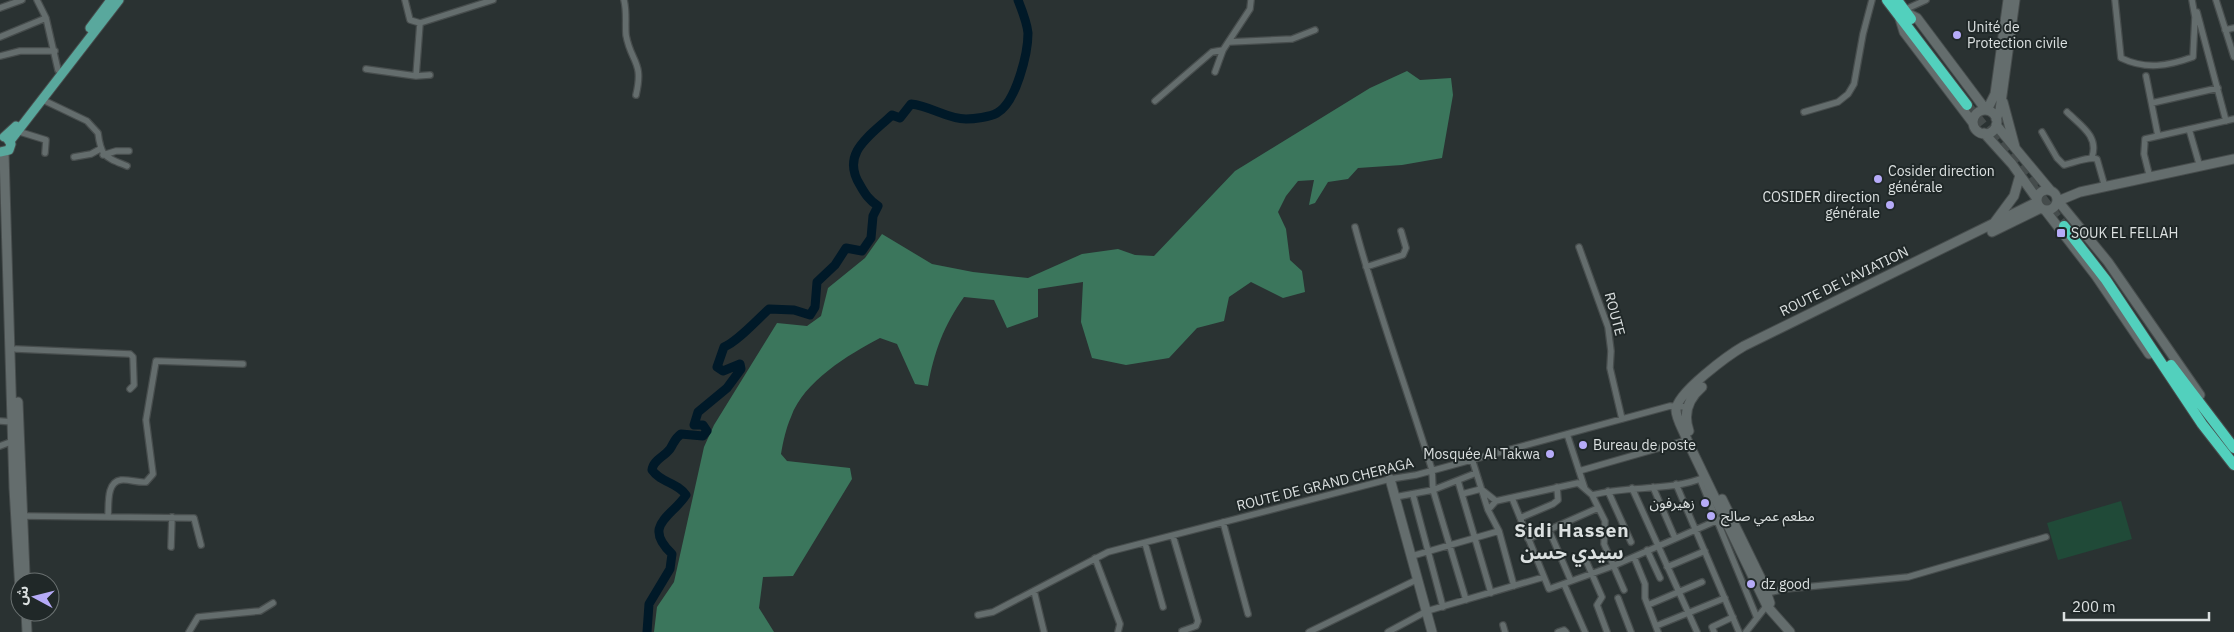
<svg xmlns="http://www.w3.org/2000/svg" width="2234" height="632" font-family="'IBM Plex Sans','Noto Sans Arabic',sans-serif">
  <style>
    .green { fill: #204a38 }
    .forest { fill: #3b765c }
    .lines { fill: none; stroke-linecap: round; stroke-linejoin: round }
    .river { stroke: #001928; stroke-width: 9 }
    .highway-tunnel { stroke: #454c4c; stroke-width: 10; stroke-dasharray: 10 5; stroke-linecap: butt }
    .street-casing { stroke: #474d4d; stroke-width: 8 }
    .secondary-casing { stroke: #474d4d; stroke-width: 11 }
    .primary-casing { stroke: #474d4d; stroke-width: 11 }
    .highway-casing { stroke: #474d4d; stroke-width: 12 }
    .street { stroke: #646d6d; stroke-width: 5.5 }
    .secondary { stroke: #646d6d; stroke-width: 9 }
    .primary { stroke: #59a89d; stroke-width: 9 }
    .highway { stroke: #52d0bd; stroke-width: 10 }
    .poi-dot { fill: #b6abf8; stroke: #202828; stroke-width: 2 }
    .labels { text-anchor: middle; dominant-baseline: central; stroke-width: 4; stroke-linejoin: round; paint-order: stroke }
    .poi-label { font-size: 14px; fill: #dbe0e0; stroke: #202828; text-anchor: start }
    .street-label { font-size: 14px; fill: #dbe0e0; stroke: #202828 }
    .district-label { font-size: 19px; font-weight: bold; letter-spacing: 1px; fill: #dbe0e0; stroke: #202828 }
  </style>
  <rect width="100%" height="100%" fill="#2a3232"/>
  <!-- green -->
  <path class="green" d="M 2121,501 L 2132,539 L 2058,560 L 2047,523 Z"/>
  <!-- forest -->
  <path class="forest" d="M 1407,71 L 1420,80 L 1451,78 L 1453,95 L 1442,158 L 1402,165 L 1358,168 L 1348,179 L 1328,182 L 1315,203 L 1309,205 L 1314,180 L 1298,181 L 1286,196 L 1278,212 L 1286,229 L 1290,260 L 1302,271 L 1305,292 L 1283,298 L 1251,282 L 1229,297 L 1224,321 L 1197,328 L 1169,358 L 1126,365 L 1092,358 L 1081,322 L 1083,282 L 1038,289 L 1038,317 L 1007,328 L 994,300 L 964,297 C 944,325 934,352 928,386 L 915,384 L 897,344 L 880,338 C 848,355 804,381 791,417 C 786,428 783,442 781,454 L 787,461 L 850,468 L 852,479 L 793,576 L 763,577 L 759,608 L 774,632 L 654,632 L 657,607 L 674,582 L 704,447 L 714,425 L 777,323 L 807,326 L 821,316 L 828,288 L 865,258 L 882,234 L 932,264 L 973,272 L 1028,278 L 1082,254 L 1118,249 L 1135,255 L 1154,256 L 1235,171 L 1370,88 Z"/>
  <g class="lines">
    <!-- river -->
    <path class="river" d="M 647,632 L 649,604 L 670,569 L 672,554 C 641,525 673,516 686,495 C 677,482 661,483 652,470 C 653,460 664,457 670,449 C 674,443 674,439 681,434 L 703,436 L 707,431 L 703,425 L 694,425 L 698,412 L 727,388 L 741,369 L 740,364 L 723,371 L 717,367 L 724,347 C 737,342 757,320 769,309 L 794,310 L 810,315 L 815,307 L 817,282 L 835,265 L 846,248 L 862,251 L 871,238 L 873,216 L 878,206 C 869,200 865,194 860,185 C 840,153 870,136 892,115 L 900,118 L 911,104 C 931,106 947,119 966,119 C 974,119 990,117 997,113 C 1016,103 1028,53 1028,33 C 1027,23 1022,10 1018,0"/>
    <!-- highway-tunnel -->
    <path class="highway-tunnel" d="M 1967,105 L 1995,140
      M 1994,130 L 2041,189
      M 2032,186 L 2064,226"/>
    <defs>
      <path id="street" d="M 37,0 L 46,18
        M 405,0 L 410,20 L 420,23 L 493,0
        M 624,0 C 627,12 625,23 626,35 C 631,63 644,61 636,95
        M 2115,0 L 2121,58 C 2146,70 2168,66 2193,57 L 2195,17 L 2192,0
        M 2216,0 L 2234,57
        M 0,8 L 22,0
        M 1904,10 L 1926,0
        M 2197,12 L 2226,121
        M 420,23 L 416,76 L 430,75
        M 2225,30 L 2234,28
        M 0,37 L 46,18 L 58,70
        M 1229,42 L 1292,39 L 1315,30
        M 0,56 L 20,51 L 55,51
        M 366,69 L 416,76
        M 1215,72 L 1223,50 L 1250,9 L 1251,0
        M 2146,76 L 2158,136
        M 41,99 L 87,121 L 98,133 C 101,157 105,157 127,166
        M 1155,101 L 1212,52 L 1223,50
        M 2152,103 L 2218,88
        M 1804,112 L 1838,102 L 1848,94 L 1854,84 L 1863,34 L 1872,0
        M 2067,112 C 2081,126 2099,136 2092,157
        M 2189,129 L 2200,167
        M 17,131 L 46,140 L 45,153
        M 2042,132 L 2057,158 L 2064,165 C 2074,163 2088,156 2097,159 L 2105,187
        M 103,155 L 116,151 L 129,151
        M 74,157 L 91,154 L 100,149
        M 2150,178 L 2144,154 L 2145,139 L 2234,119
        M 1355,227 C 1377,309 1407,389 1432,470 L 1433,490 L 1466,600
        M 1579,247 L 1608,327 L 1611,351 L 1610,368 L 1622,419
        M 1366,267 L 1403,255 L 1406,248 L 1401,231
        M 16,349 L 130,354 L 133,357 L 134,385 L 130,389
        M 0,421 L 13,422
        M 1567,434 L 1585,489
        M 0,446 L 13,441
        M 1472,459 L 1488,510
        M 1579,471 L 1687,440
        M 1700,479 L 1757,618
        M 1458,481 L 1491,593
        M 1676,484 L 1739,632
        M 1653,487 L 1675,538
        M 1632,488 L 1697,632
        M 1608,491 L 1631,542
        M 1462,494 L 1481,489 L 1496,501 L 1578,483 L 1592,495 C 1628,485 1671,492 1705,477
        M 1413,495 L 1443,607
        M 1592,495 L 1605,521 L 1604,544 L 1624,590
        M 1395,497 L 1433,490 L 1476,473
        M 1512,498 L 1549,589 L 1613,566 L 1727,516
        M 1496,501 L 1488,510 L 1499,531 L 1514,586
        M 22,516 L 194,518 L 201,545
        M 108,516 C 109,505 106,482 121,480 C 129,479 138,483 146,482 L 153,474 L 146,420 L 156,361 L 243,364
        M 1520,518 L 1553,504 L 1558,500 L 1557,487
        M 1223,522 L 1248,614
        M 1549,530 L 1571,581
        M 1173,536 L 1198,621 L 1196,626 L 1182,631
        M 1528,539 L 1598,508
        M 1145,543 L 1163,607
        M 171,547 L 172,517
        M 1647,550 L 1660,578
        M 1412,556 L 1499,531
        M 1584,556 L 1602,597 L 1597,605 L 1607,632
        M 1634,557 L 1645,584 L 1645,598 L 1658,632
        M 1095,558 L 1120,624 L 1118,632
        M 1667,567 L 1705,551
        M 1564,584 L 1585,632
        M 1034,591 L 1044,632
        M 1767,593 L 1785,589 L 1908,577 L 2046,537
        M 1618,598 L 1631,632
        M 1648,605 L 1702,582
        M 978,615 L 993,612 L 1108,552 L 1390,479 L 1416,475 L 1670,406 L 1687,407
        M 1503,625 L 1505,632
        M 1656,626 L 1725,598
        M 189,632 L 198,617 L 260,611 L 273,603
        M 1309,632 L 1418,579
        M 1388,632 L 1427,611 L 1544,577
        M 1558,632 L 1564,630 L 1566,632
        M 1714,632 L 1712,627 L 1733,617
        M 1746,632 L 1768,604"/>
      <path id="secondary" d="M 1905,12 L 1917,18 L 1986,110
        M 1900,19 L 1904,32 L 1973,123
        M 2003,102 L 2015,147
        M 1987,110 L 1995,94 L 2008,0
        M1973 122a12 12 0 1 1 24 0a12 12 0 1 1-24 0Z
        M 1996,119 L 2000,110 L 2015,0
        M 1996,125 L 2050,190
        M 1984,133 L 2012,164 L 2037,199
        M 4,153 L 14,488 L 20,591
        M2037 200a10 10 0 1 1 20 0a10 10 0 1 1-20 0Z
        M 2058,201 L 2108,262 L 2200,395
        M 2058,201 L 2080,192 L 2234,159
        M 2045,210 L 2096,276 L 2149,354
        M 1994,223 L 2014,196 L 2020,175
        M 1992,232 L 2041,208
        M 18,402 L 25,574
        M 1689,431 C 1683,414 1688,399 1702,387
        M 1390,479 L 1432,632
        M 1722,499 L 1763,583 L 1770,603
        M 26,612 L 27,632
        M 1790,632 L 1767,606 L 1687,440 C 1684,431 1676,419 1676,410 C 1676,393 1730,354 1744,346 L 2037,202"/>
      <path id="primary" d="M 90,28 L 111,0
        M 4,137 L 16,126
        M 10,141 L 119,0
        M 0,152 L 9,150 L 11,144 L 7,138"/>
      <path id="highway" d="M 1887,0 L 1967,105
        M 1897,0 L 1911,19
        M 2064,226 L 2106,280 L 2202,424 L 2234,465
        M 2171,365 L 2234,448"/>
    </defs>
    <!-- street casing -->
    <use href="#street" class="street-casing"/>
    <!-- secondary casing -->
    <use href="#secondary" class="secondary-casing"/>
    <!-- primary casing -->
    <use href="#primary" class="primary-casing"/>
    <!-- highway casing -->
    <use href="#highway" class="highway-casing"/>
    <!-- street -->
    <use href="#street" class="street"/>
    <!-- secondary -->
    <use href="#secondary" class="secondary"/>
    <!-- primary -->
    <use href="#primary" class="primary"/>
    <!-- highway -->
    <use href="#highway" class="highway"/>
  </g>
  <!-- markers -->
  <g class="poi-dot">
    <circle cx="1957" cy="35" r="5"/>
    <circle cx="1878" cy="179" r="5"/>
    <circle cx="1890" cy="205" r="5"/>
    <rect x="2056" y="228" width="10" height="10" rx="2.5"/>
    <circle cx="1583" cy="445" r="5"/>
    <circle cx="1550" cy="454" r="5"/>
    <circle cx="1705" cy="503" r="5"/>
    <circle cx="1711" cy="516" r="5"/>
    <circle cx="1751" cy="584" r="5"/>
  </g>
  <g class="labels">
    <!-- poi labels -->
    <g class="poi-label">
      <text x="1967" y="27">Unité de<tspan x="1967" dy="16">Protection civile</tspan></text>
      <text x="1888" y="171">Cosider direction<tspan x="1888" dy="16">générale</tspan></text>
      <text x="1880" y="197" text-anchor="end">COSIDER direction<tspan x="1880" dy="16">générale</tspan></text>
      <text x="2071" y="233">SOUK EL FELLAH</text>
      <text x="1593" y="445">Bureau de poste</text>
      <text x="1540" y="454" text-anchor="end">Mosquée Al Takwa</text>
      <text x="1695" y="503" text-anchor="end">زهيرفون</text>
      <text x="1721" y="516">مطعم عمي صالح</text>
      <text x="1761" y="584">dz good</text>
    </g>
    <!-- street labels -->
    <g class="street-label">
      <text transform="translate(1844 281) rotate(-26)">ROUTE DE L'AVIATION</text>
      <text transform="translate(1615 314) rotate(75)">ROUTE</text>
      <text transform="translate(1325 484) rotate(-14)">ROUTE DE GRAND CHERAGA</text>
    </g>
    <!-- district labels -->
    <g class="district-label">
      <text x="1572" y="530">Sidi Hassen<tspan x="1572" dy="22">سيدي حسن</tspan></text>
    </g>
  </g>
  <!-- north arrow -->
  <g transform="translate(35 597) rotate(277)"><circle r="24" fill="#202828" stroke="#6b7272"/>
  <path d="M0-4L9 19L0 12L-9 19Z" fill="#b6abf8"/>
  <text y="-8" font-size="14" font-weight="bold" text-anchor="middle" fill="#dbe0e0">ش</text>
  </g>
  <!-- scale -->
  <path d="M2064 612v8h145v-8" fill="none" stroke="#dbe0e0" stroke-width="2.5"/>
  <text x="2072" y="612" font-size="15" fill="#dbe0e0" stroke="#202828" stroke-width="4" paint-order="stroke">200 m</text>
</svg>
